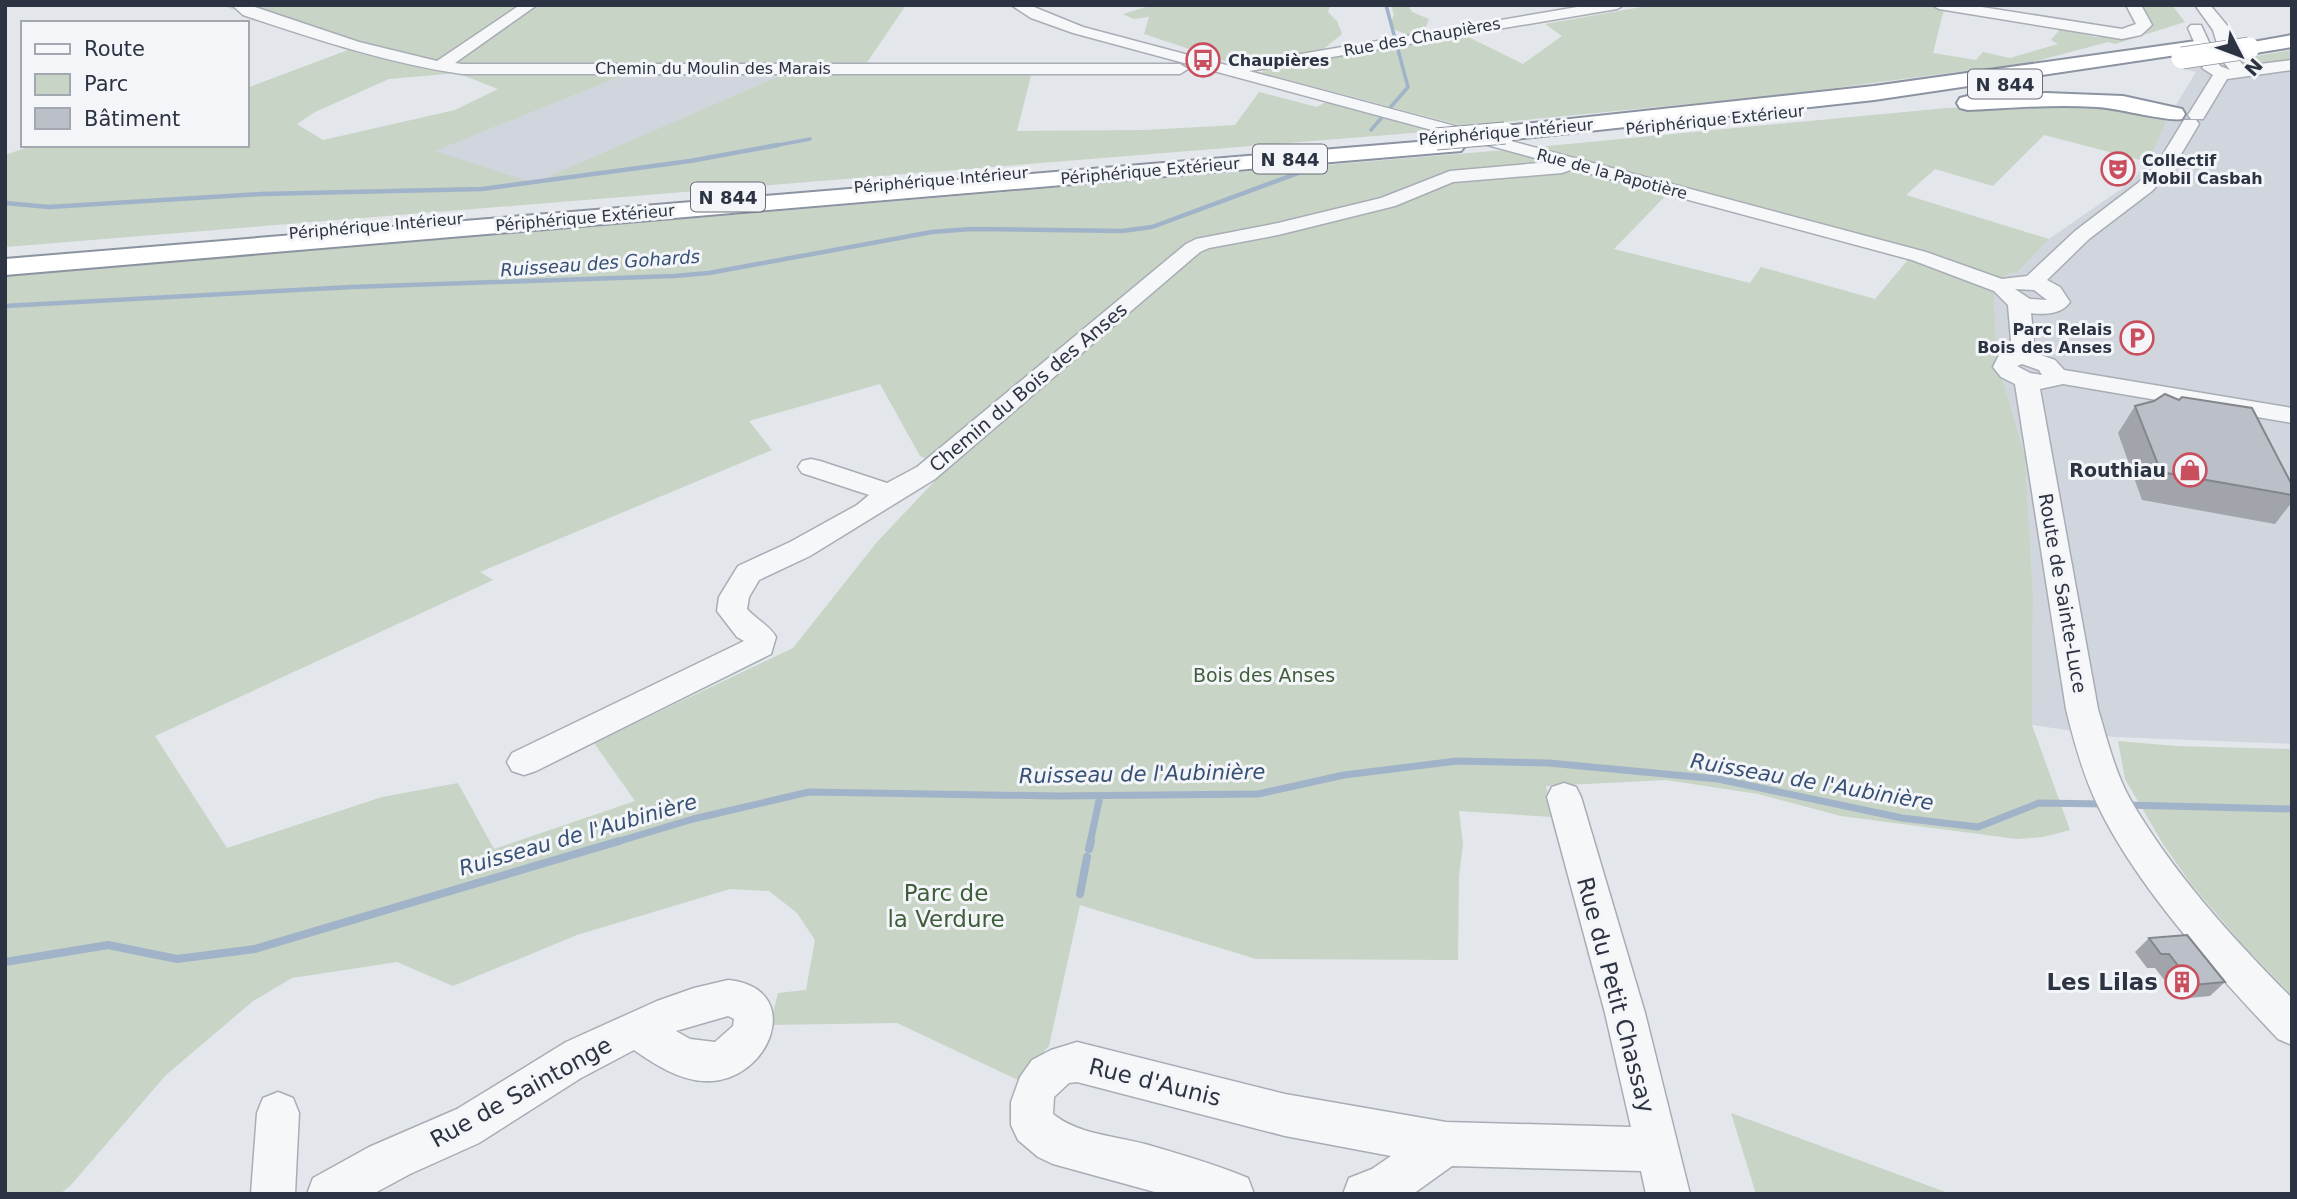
<svg xmlns="http://www.w3.org/2000/svg" width="2297" height="1199" font-family="'DejaVu Sans',sans-serif">
  <style>
    .built { fill: #d1d5dd }
    .green { fill: #c8d4c5; fill-rule: evenodd }
    .lines { fill: none; stroke-linecap: round; stroke-linejoin: round }
    .stream-far3 { stroke: #a0b3c9; stroke-width: 3.5 }
    .stream-far2 { stroke: #a0b3c9; stroke-width: 4.5 }
    .stream-far1 { stroke: #a0b3c9; stroke-width: 7 }
    .stream { stroke: #a0b3c9; stroke-width: 8 }
    .minor-casing { stroke: #a8adb5; stroke-width: 3 }
    .highway-casing { stroke: #8b93a1; stroke-width: 4 }
    .minor { fill: #f6f7f9; fill-rule: evenodd }
    .highway { fill: #fff; fill-rule: evenodd }
    .highway-bridge-casing { stroke: #8b93a1; stroke-width: 23; stroke-linecap: butt }
    .highway-bridge { stroke: #fff; stroke-width: 21 }
    .wall { fill: #a1a4ab }
    .building { fill: #bbbfc7; stroke: #83868b; stroke-width: 2 }
    .labels { text-anchor: middle; dominant-baseline: central; stroke-width: 6; stroke-linejoin: round; paint-order: stroke }
    .far-street-label { font-size: 16px; fill: #2c3342; stroke: #f3f5f8 }
    .far-poi-label { font-size: 16px; font-weight: bold; fill: #2c3342; stroke: #f3f5f8; text-anchor: start }
    .shield { fill: #f3f5f8; stroke: #686d79; stroke-width: 2 }
    .shield-label { font-size: 18px; font-weight: bold; fill: #2c3342 }
    .far-water-label { font-size: 18px; font-style: italic; fill: #375175; stroke: #f3f5f8 }
    .street-label { font-size: 19px; fill: #2c3342; stroke: #f3f5f8 }
    .poi-label { font-size: 19px; font-weight: bold; fill: #2c3342; stroke: #f3f5f8; text-anchor: end }
    .park-label { font-size: 19px; fill: #3f5e3a; stroke: #f3f5f8 }
    .water-label { font-size: 21px; font-style: italic; fill: #375175; stroke: #f3f5f8 }
    .near-park-label { font-size: 23px; fill: #3f5e3a; stroke: #f3f5f8 }
    .near-poi-label { font-size: 23px; font-weight: bold; fill: #2c3342; stroke: #f3f5f8; text-anchor: end }
    .near-street-label { font-size: 23px; fill: #2c3342; stroke: #f3f5f8 }
  </style>
  <rect width="100%" height="100%" fill="#e3e6eb"/>
  <!-- built -->
  <path class="built" d="M 2226,61 L 2292,64 L 2292,744 L 2114,737 L 2032,725 L 2033,592 L 2025,456 L 1997,360 L 1994,296 L 2007,274 L 2017,273 L 2049,239 L 2130,183 L 2145,166 L 2166,121 L 2196,72 L 2177,67 Z
    M 797,68 L 534,184 L 434,151 L 639,69 Z"/>
  <!-- green -->
  <path class="green" d="M 221,5 L 906,5 L 864,67 L 1033,68 L 1017,131 L 1145,130 L 1235,125 L 1259,92 L 1317,107 L 1329,100 L 1437,131 L 5,247 L 5,155 L 34,145 L 247,145 L 247,88 L 348,50 ZM 639,69 L 795,69 L 534,183 L 435,151 ZM 457,73 L 498,89 L 455,110 L 323,140 L 297,124 L 315,112 L 389,79 Z
    M 1153,5 L 1330,5 L 1328,12 L 1337,21 L 1342,34 L 1321,51 L 1234,64 L 1144,34 L 1149,17 L 1134,19 L 1123,14 Z
    M 1391,5 L 1408,5 L 1412,12 L 1429,19 L 1424,32 L 1411,36 L 1393,29 L 1390,24 L 1394,15 Z
    M 1653,5 L 1920,5 L 1944,9 L 1933,53 L 1976,60 L 1983,52 L 2010,58 L 2058,44 L 2051,40 L 2060,29 L 2096,37 L 2138,34 L 2138,5 L 2172,5 L 2185,22 L 2115,44 L 2108,42 L 2033,62 L 1781,95 L 1463,126 L 1262,73 L 1265,68 L 1462,34 L 1523,64 L 1562,36 L 1545,24 Z
    M 2292,50 L 2292,64 L 2246,69 L 2226,61 Z
    M 2062,104 L 2102,105 L 2160,116 L 2166,121 L 2148,162 L 2044,135 L 1993,186 L 1935,169 L 1906,195 L 2049,239 L 2017,273 L 2007,274 L 1994,296 L 1997,360 L 2025,456 L 2033,592 L 2032,725 L 2070,830 L 2043,837 L 2017,839 L 1841,816 L 1758,794 L 1666,780 L 1546,786 L 1553,817 L 1459,811 L 1463,844 L 1459,876 L 1458,960 L 1256,959 L 1080,905 L 1049,1046 L 1018,1080 L 897,1023 L 770,1025 L 778,993 L 806,990 L 815,940 L 797,913 L 769,891 L 730,889 L 577,935 L 453,986 L 397,962 L 292,978 L 253,1001 L 166,1075 L 70,1186 L 60,1194 L 5,1194 L 5,276 L 1505,150 L 1947,108 ZM 1676,185 L 1916,250 L 1875,299 L 1761,267 L 1750,283 L 1614,249 ZM 880,384 L 920,456 L 947,468 L 877,542 L 793,648 L 594,743 L 635,801 L 494,849 L 458,783 L 382,797 L 227,848 L 155,736 L 493,580 L 480,572 L 772,450 L 749,421 Z
    M 2118,741 L 2176,746 L 2292,749 L 2292,995 L 2242,944 L 2191,884 L 2163,844 L 2125,779 Z
    M 1731,1113 L 1951,1194 L 1756,1194 Z"/>
  <g class="lines">
    <!-- stream-far3 -->
    <path class="stream-far3" d="M 1371,130 L 1408,87 L 1386,5
      M 768,147 L 810,139"/>
    <!-- stream-far2 -->
    <path class="stream-far2" d="M 5,203 L 49,207 L 261,194 L 482,189 L 690,161 L 778,145
      M 5,306 L 352,287 L 674,276 L 709,273 L 932,232 L 971,229 L 1122,231 L 1152,227 L 1309,169"/>
    <!-- stream-far1 -->
    <path class="stream-far1" d="M 2126,805 L 2292,809
      M 613,843 L 693,819 L 809,792 L 1056,796 L 1258,794 L 1344,775 L 1457,761 L 1549,763 L 1718,779 L 1902,818 L 1978,827 L 2039,803 L 2104,804
      M 1090,843 L 1100,796"/>
    <!-- stream -->
    <path class="stream" d="M 1089,849 L 1091,841
      M 1080,894 L 1087,857
      M 5,962 L 108,945 L 177,959 L 255,949 L 619,841"/>
    <defs>
      <path id="minor" d="M 232,5 L 249,5 L 359,42 L 437,61 L 520,5 L 537,5 L 455,63 L 462,64 L 1180,64 L 1188,69 L 1180,74 L 462,74 C 387,63 315,39 243,15 Z
        M 1011,5 L 1029,5 L 1083,27 L 1230,66 L 1589,5 L 1624,5 L 1617,9 L 1249,71 L 1926,252 L 2002,279 L 2027,276 L 2075,231 L 2138,183 L 2157,164 L 2184,120 L 2196,120 L 2199,124 L 2171,171 L 2152,191 L 2089,239 L 2047,280 L 2060,287 L 2070,302 C 2062,314 2045,315 2031,313 L 2035,353 L 2055,360 L 2064,370 L 2292,408 L 2292,423 L 2063,384 L 2040,389 L 2098,709 C 2107,739 2115,772 2130,799 C 2173,873 2232,938 2292,998 L 2292,1045 L 2278,1039 C 2214,971 2139,890 2098,806 C 2083,775 2074,742 2066,709 L 2015,384 L 2001,377 L 1993,367 L 1999,355 L 2012,352 L 2008,305 L 1994,291 L 1912,260 L 1573,169 L 1562,173 L 1453,182 L 1395,206 L 1278,235 L 1209,248 L 1200,252 L 935,479 L 810,556 L 759,580 L 749,597 L 747,609 C 756,619 770,626 776,637 L 771,654 L 536,771 L 524,775 L 512,771 L 507,762 L 512,753 L 744,641 L 737,637 L 717,611 L 719,597 L 738,566 L 790,542 L 857,505 L 869,495 L 802,473 L 798,467 L 802,461 L 811,459 L 820,461 L 887,483 L 917,467 L 1186,244 L 1196,239 L 1278,223 L 1381,198 L 1450,171 L 1550,162 L 1073,33 L 1031,18 ZM 2015,289 L 2034,290 L 2047,300 L 2030,299 ZM 2022,364 L 2039,370 L 2042,375 L 2030,373 L 2017,366 Z
        M 1932,5 L 1969,5 L 2122,29 L 2136,24 L 2126,5 L 2141,5 L 2152,25 L 2141,35 L 2122,39 L 1939,9 Z
        M 2195,5 L 2210,5 L 2230,29 L 2228,32 L 2238,59 L 2244,66 L 2292,60 L 2292,70 L 2227,79 L 2203,119 L 2191,119 L 2188,115 L 2213,75 L 2202,68 L 2204,65 L 2188,28 L 2191,25 L 2201,25 L 2220,66 L 2230,70 L 2222,60 L 2213,30 Z
        M 1564,783 L 1576,787 L 1581,797 L 1645,1013 L 1690,1194 L 1646,1194 L 1641,1171 L 1452,1166 L 1413,1194 L 1343,1194 L 1349,1178 L 1372,1169 L 1391,1156 L 1285,1136 L 1077,1082 L 1069,1083 L 1054,1097 L 1053,1114 C 1077,1134 1115,1136 1145,1144 C 1179,1154 1215,1164 1248,1178 L 1254,1194 L 1162,1194 L 1053,1164 L 1038,1157 L 1018,1140 L 1011,1125 L 1011,1102 L 1020,1077 L 1032,1060 L 1051,1050 L 1077,1042 L 1285,1094 L 1446,1122 L 1631,1127 L 1605,1013 L 1547,797 L 1552,787 Z
        M 728,980 C 808,988 769,1085 704,1081 C 679,1080 654,1064 634,1050 L 581,1078 L 479,1143 L 410,1174 L 373,1194 L 307,1194 L 313,1178 L 369,1147 L 457,1109 L 566,1042 L 657,1001 L 694,988 ZM 728,1016 L 734,1019 L 733,1026 L 715,1042 L 690,1039 L 676,1031 Z
        M 278,1092 L 293,1098 L 299,1113 L 295,1194 L 251,1194 L 257,1113 L 263,1098 Z"/>
      <path id="highway" d="M 2292,35 L 2292,47 L 2249,54 L 2242,52 L 2239,48 L 2242,44 Z
        M 2196,41 L 2203,43 L 2206,47 L 2203,51 L 1874,100 L 1505,140 L 1497,138 L 1493,133 L 1497,128 L 1505,126 L 1874,86 Z
        M 2046,93 L 2123,96 L 2182,109 L 2185,114 L 2182,119 C 2168,122 2118,108 2097,107 C 2054,104 2011,108 1968,110 L 1960,108 L 1957,103 L 1960,98 L 1968,96 Z
        M 1453,139 L 1461,141 L 1465,146 L 1461,151 L 5,275 L 5,259 Z"/>
    </defs>
    <!-- minor casing -->
    <use href="#minor" class="minor-casing"/>
    <!-- highway casing -->
    <use href="#highway" class="highway-casing"/>
    <!-- minor -->
    <use href="#minor" class="minor"/>
    <!-- highway -->
    <use href="#highway" class="highway"/>
    <defs>
      <path id="highway-bridge" d="M 2182,58 L 2249,48
        M 1436,139 L 1505,133"/>
    </defs>
    <!-- highway-bridge casing -->
    <use href="#highway-bridge" class="highway-bridge-casing"/>
    <!-- highway-bridge -->
    <use href="#highway-bridge" class="highway-bridge"/>
  </g>
  <!-- wall -->
  <path class="wall" d="M 2135,406 L 2292,485 L 2292,502 L 2275,524 L 2142,500 L 2118,433 Z
    M 2149,938 L 2225,982 L 2210,996 L 2179,999 L 2155,968 L 2147,968 L 2135,952 Z"/>
  <!-- building -->
  <path class="building" d="M 2165,394 L 2179,400 L 2182,397 L 2252,408 L 2292,485 L 2292,495 L 2161,472 L 2135,406 L 2154,401 Z
    M 2187,935 L 2225,982 L 2193,985 L 2169,954 L 2161,954 L 2149,938 Z"/>
  <!-- icons -->
  <defs>
    <symbol id="bus-ring" viewBox="-11 -11 22 22"><circle r="9.5" fill="#f3f5f8" stroke="#c94f5e" stroke-width="1.5"/><path d="M-5-6H5V4H4V6H2V4H-2V6H-4V4H-5ZM-3.5-4V0h7V-4ZM-3.5 1.2v1.5H-2V1.2ZM2 1.2v1.5H3.5V1.2Z" fill="#c94f5e"/></symbol>
    <symbol id="theatre-ring" viewBox="-11 -11 22 22"><circle r="9.5" fill="#f3f5f8" stroke="#c94f5e" stroke-width="1.5"/><path d="M-5-5.5Q0-4 5-5.5V0Q5 5 0 6Q-5 5-5 0ZM-3.3-2.5H-1v1.5H-3.3ZM1-2.5H3.3v1.5H1ZM-2.8 1Q0 5.5 2.8 1Z" fill="#c94f5e"/></symbol>
    <symbol id="parking-ring" viewBox="-11 -11 22 22"><circle r="9.5" fill="#f3f5f8" stroke="#c94f5e" stroke-width="1.5"/><path d="M-3.5-5.5H1a3.5 3.5 0 0 1 0 7H-1V5.5H-3.5ZM-1-3.4V-.6H.8a1.4 1.4 0 0 0 0-2.8Z" fill="#c94f5e"/></symbol>
    <symbol id="shop-ring" viewBox="-11 -11 22 22"><circle r="9.5" fill="#f3f5f8" stroke="#c94f5e" stroke-width="1.5"/><path d="M-5-2.5h2.3a2.7 3.5 0 0 1 5.4 0H5L5.5 6h-11ZM-1.5-2.5h3a1.5 2.3 0 0 0-3 0Z" fill="#c94f5e"/></symbol>
    <symbol id="building-ring" viewBox="-11 -11 22 22"><circle r="9.5" fill="#f3f5f8" stroke="#c94f5e" stroke-width="1.5"/><path d="M-4-6H4V6H1V3H-1V6H-4ZM-2.5-4.3h1.7v1.8h-1.7ZM.8-4.3h1.7v1.8H.8ZM-2.5-1h1.7V.8h-1.7ZM.8-1h1.7V.8H.8Z" fill="#c94f5e"/></symbol>
  </defs>
  <g fill-rule="evenodd">
    <use href="#bus-ring" x="1184" y="41" width="38" height="38"/>
    <use href="#theatre-ring" x="2099" y="150" width="38" height="38"/>
    <use href="#parking-ring" x="2118" y="319" width="38" height="38"/>
    <use href="#shop-ring" x="2171" y="451" width="38" height="38"/>
    <use href="#building-ring" x="2163" y="963" width="38" height="38"/>
  </g>
  <g class="labels">
    <!-- far-street labels -->
    <g class="far-street-label">
      <text transform="translate(1422 37) rotate(-10)">Rue des Chaupières</text>
      <text x="713" y="68">Chemin du Moulin des Marais</text>
      <text transform="translate(1715 120) rotate(-6)">Périphérique Extérieur</text>
      <text transform="translate(1506 132) rotate(-5)">Périphérique Intérieur</text>
      <text transform="translate(1150 171) rotate(-5)">Périphérique Extérieur</text>
      <text transform="translate(1612 174) rotate(15)">Rue de la Papotière</text>
      <text transform="translate(941 180) rotate(-5)">Périphérique Intérieur</text>
      <text transform="translate(585 218) rotate(-5)">Périphérique Extérieur</text>
      <text transform="translate(376 226) rotate(-5)">Périphérique Intérieur</text>
    </g>
    <!-- far-poi labels -->
    <g class="far-poi-label">
      <text x="1228" y="60">Chaupières</text>
      <text x="2142" y="160">Collectif<tspan x="2142" dy="18">Mobil Casbah</tspan></text>
      <text x="2112" y="329" text-anchor="end">Parc Relais<tspan x="2112" dy="18">Bois des Anses</tspan></text>
    </g>
    <!-- shield labels -->
    <g class="shield">
      <rect x="1968" y="69.5" width="74" height="29" rx="5"/>
      <rect x="1253" y="144.5" width="74" height="29" rx="5"/>
      <rect x="691" y="182.5" width="74" height="29" rx="5"/>
    </g>
    <g class="shield-label">
      <text x="2005" y="84">N 844</text>
      <text x="1290" y="159">N 844</text>
      <text x="728" y="197">N 844</text>
    </g>
    <!-- far-water labels -->
    <g class="far-water-label">
      <text transform="translate(600 263) rotate(-4)">Ruisseau des Gohards</text>
    </g>
    <!-- street labels -->
    <g class="street-label">
      <text transform="translate(1028 387) rotate(-40)">Chemin du Bois des Anses</text>
      <text transform="translate(2063 593) rotate(80)">Route de Sainte-Luce</text>
    </g>
    <!-- poi labels -->
    <g class="poi-label">
      <text x="2166" y="470">Routhiau</text>
    </g>
    <!-- park labels -->
    <g class="park-label">
      <text x="1264" y="675">Bois des Anses</text>
    </g>
    <!-- water labels -->
    <g class="water-label">
      <text transform="translate(1142 774) rotate(-1)">Ruisseau de l'Aubinière</text>
      <text transform="translate(1812 782) rotate(10)">Ruisseau de l'Aubinière</text>
      <text transform="translate(578 835) rotate(-16)">Ruisseau de l'Aubinière</text>
    </g>
    <!-- near-park labels -->
    <g class="near-park-label">
      <text x="946" y="893">Parc de<tspan x="946" dy="26">la Verdure</tspan></text>
    </g>
    <!-- near-poi labels -->
    <g class="near-poi-label">
      <text x="2158" y="982">Les Lilas</text>
    </g>
    <!-- near-street labels -->
    <g class="near-street-label">
      <text transform="translate(1616 995) rotate(75)">Rue du Petit Chassay</text>
      <text transform="translate(1155 1082) rotate(14)">Rue d'Aunis</text>
      <text transform="translate(521 1092) rotate(-29)">Rue de Saintonge</text>
    </g>
  </g>
  <!-- border -->
  <rect width="2297" height="1199" fill="none" stroke="#2c3342" stroke-width="14"/>
  <!-- legend -->
  <rect x="21" y="21" width="228" height="126" fill="#f3f5f8" stroke="#a3a7af" stroke-width="2"/>
  <rect x="35" y="44" width="35" height="10" fill="#f6f7f9" stroke="#a3a7af" stroke-width="2"/>
  <text x="84" y="56" font-size="21" fill="#2c3342">Route</text>
  <rect x="35" y="74" width="35" height="21" fill="#c8d4c5" stroke="#a3a7af" stroke-width="2"/>
  <text x="84" y="91" font-size="21" fill="#2c3342">Parc</text>
  <rect x="35" y="108" width="35" height="21" fill="#bbbfc7" stroke="#a3a7af" stroke-width="2"/>
  <text x="84" y="126" font-size="21" fill="#2c3342">Bâtiment</text>
  <!-- north arrow -->
  <g transform="translate(2241 56) rotate(132)" stroke="#f3f5f8" stroke-width="5" paint-order="stroke">
  <path d="M0-5L12 26L0 18L-12 26Z" fill="#2c3342"/>
  <text y="-10" font-size="19" font-weight="bold" text-anchor="middle" fill="#2c3342">N</text>
  </g>
</svg>
